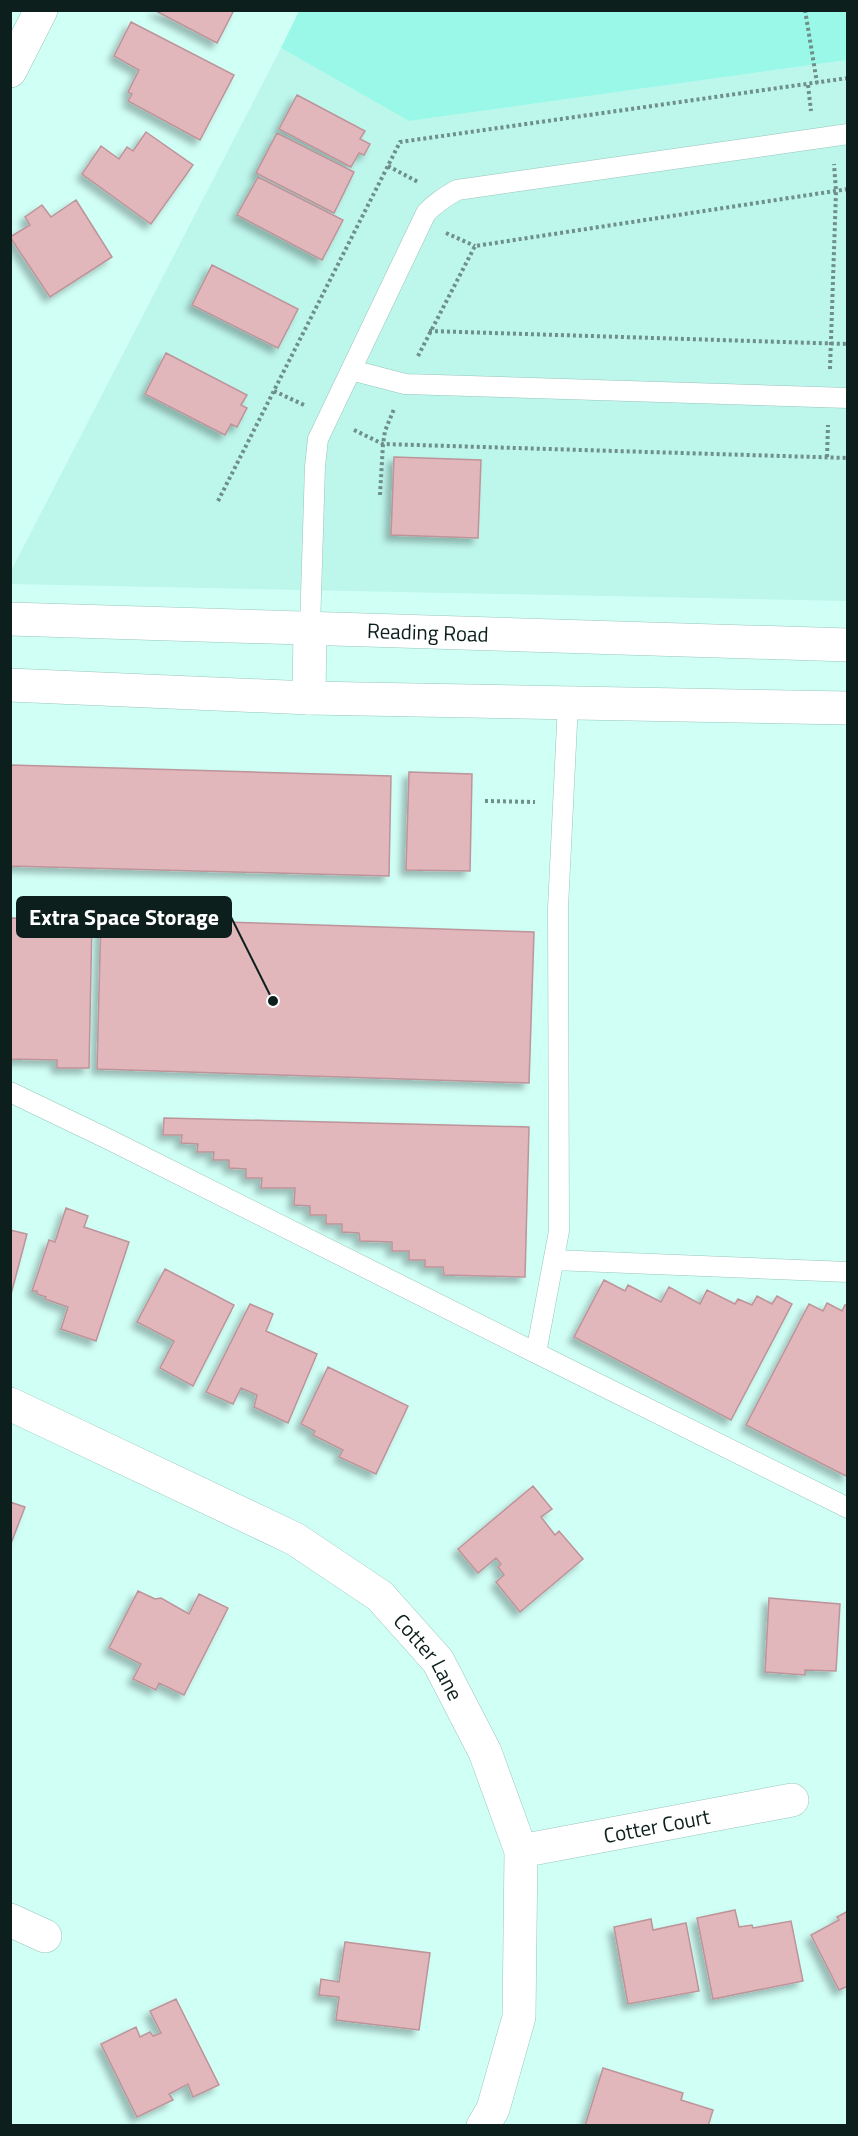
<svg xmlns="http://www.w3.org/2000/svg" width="858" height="2136" font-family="'Titillium Web',sans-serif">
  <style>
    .built { fill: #bdf6eb }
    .green { fill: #99f8e7 }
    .building { fill: #e1b7bc; stroke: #bd9499; stroke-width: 1.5; filter: url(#shadow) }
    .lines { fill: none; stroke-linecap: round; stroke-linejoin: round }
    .lane-casing { stroke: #98c5bc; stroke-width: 21 }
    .street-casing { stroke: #98c5bc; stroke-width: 34 }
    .secondary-casing { stroke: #98c5bc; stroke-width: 34 }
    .path { stroke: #6f908a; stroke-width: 4; stroke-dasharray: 3 3; stroke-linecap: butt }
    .lane { stroke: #fff; stroke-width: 20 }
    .street { stroke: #fff; stroke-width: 33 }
    .secondary { stroke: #fff; stroke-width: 33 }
    .labels { text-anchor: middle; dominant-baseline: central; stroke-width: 4.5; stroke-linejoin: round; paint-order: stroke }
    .street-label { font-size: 21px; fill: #0d1f1c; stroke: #fff }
    .leader { fill: none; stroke: #0d1f1c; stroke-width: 2 }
    .callout-dot { fill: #0d1f1c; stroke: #fff; stroke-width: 2 }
    .callout { fill: #0d1f1c; stroke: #0d1f1c; stroke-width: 2 }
    .callout-label { font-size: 22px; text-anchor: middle; font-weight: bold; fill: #fff }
  </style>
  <defs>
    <filter id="shadow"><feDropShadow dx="-5.5" dy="5.5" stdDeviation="3" flood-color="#0004"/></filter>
  </defs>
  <rect width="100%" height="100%" fill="#d0fff6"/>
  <!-- built -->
  <path class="built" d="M 281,48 L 409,121 L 847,60 L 847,601 L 11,584 L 11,571 Z"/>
  <!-- green -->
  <path class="green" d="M 299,11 L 847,11 L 847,60 L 409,121 L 281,48 Z"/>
  <!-- building -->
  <path class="building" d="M 154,10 L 234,10 L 217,43 Z
    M 131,22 L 234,75 L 200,140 L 128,101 L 132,94 L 128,92 L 139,70 L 114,56 Z
    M 297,95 L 365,131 L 360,139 L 370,144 L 364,155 L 359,153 L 351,167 L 279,129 Z
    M 146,132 L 193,165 L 151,224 L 82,174 L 101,146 L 119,159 L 127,147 L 133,151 Z
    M 277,133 L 354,172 L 334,213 L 256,173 Z
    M 258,177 L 343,220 L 322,260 L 237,215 Z
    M 76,200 L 112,257 L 50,297 L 10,237 L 30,225 L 25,217 L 42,205 L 51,217 Z
    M 212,265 L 298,309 L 278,348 L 192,305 Z
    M 166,353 L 247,395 L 241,405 L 247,408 L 237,427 L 231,424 L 225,435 L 145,394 Z
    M 394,457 L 481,460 L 478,538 L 391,535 Z
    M 10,765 L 391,776 L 389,876 L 10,866 Z
    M 409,772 L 472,774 L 470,871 L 406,870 Z
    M 10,918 L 92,920 L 89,1068 L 57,1068 L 57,1060 L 10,1059 Z
    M 101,918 L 534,932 L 529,1083 L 97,1069 Z
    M 164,1118 L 529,1127 L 525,1277 L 444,1275 L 443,1267 L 425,1267 L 425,1260 L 409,1260 L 409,1251 L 392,1251 L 392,1242 L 360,1241 L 359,1233 L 342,1232 L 342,1224 L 326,1224 L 326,1215 L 310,1215 L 310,1206 L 294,1205 L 295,1188 L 261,1188 L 262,1178 L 246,1178 L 246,1169 L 229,1168 L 229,1160 L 213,1160 L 214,1152 L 197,1152 L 198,1144 L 181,1143 L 182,1135 L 163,1135 Z
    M 66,1208 L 88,1216 L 84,1227 L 129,1242 L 96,1341 L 61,1329 L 68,1307 L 45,1299 L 46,1297 L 37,1294 L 37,1291 L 32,1291 L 49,1240 L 55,1242 Z
    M 10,1230 L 27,1234 L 10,1298 Z
    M 165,1269 L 234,1305 L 193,1386 L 160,1368 L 174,1341 L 137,1322 Z
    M 604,1280 L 625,1291 L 628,1285 L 661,1302 L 669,1287 L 700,1304 L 707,1290 L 735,1304 L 738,1299 L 752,1305 L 757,1296 L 772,1304 L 777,1296 L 792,1304 L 731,1420 L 574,1337 Z
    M 827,1303 L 842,1311 L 845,1305 L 848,1306 L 848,1477 L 746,1425 L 809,1304 L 823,1311 Z
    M 250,1304 L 273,1314 L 266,1331 L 317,1354 L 288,1423 L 254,1407 L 257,1395 L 241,1388 L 233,1404 L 206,1392 Z
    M 328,1367 L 408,1406 L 376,1474 L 339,1457 L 343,1450 L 313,1435 L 315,1431 L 301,1424 Z
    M 533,1486 L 552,1509 L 541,1517 L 555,1535 L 559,1531 L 583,1559 L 520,1612 L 496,1582 L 504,1575 L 498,1567 L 501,1564 L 496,1558 L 478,1573 L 458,1549 Z
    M 10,1502 L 25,1507 L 10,1546 Z
    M 138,1591 L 155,1599 L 161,1598 L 189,1614 L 199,1594 L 228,1608 L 184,1695 L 159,1683 L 156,1690 L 133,1679 L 141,1664 L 109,1648 Z
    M 769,1598 L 840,1604 L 836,1671 L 805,1670 L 805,1675 L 765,1672 Z
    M 735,1910 L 739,1927 L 752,1925 L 753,1928 L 791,1921 L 803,1981 L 713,1999 L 697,1918 Z
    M 848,1911 L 848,1986 L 839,1990 L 811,1935 L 839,1920 L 837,1917 Z
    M 651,1919 L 653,1930 L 686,1923 L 699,1991 L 628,2004 L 614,1927 Z
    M 345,1942 L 430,1953 L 419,2030 L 336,2020 L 339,1997 L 319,1995 L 321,1979 L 339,1982 Z
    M 176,1999 L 219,2085 L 193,2097 L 188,2084 L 169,2094 L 173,2100 L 137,2117 L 101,2044 L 136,2027 L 140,2037 L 150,2032 L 153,2036 L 161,2033 L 150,2011 Z
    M 603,2068 L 683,2093 L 681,2100 L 713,2110 L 708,2126 L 585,2126 Z"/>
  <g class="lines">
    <defs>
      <path id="lane" d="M 351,370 L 405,384 L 848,398
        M 310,628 L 315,466 L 318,439 L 426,213 C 435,203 445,197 457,190 L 848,134
        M 10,1092 L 110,1140 L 536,1353 L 559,1231 L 558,908 L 568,703
        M 554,1260 L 848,1272
        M 536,1353 L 848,1508"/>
      <g id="street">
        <path d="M 10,71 L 41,10"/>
        <path id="s1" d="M 10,1404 L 295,1539 L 380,1596 L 438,1661 L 485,1752 L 521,1851 L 519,2017 L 493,2109 L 483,2126"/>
        <path id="s2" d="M 521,1851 L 792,1800"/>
        <path d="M 10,1920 L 45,1936"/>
      </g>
      <g id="secondary">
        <path id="s3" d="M 10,619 L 848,645"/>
        <path d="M 10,685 L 309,698 L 848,708"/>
        <path d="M 309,698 L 310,628"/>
      </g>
    </defs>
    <!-- lane casing -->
    <use href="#lane" class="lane-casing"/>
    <!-- street casing -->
    <use href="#street" class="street-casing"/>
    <!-- secondary casing -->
    <use href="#secondary" class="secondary-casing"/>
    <!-- path -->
    <path class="path" d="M 805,10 L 817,83
      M 808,85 L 811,111
      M 388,166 L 418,182
      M 446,233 L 475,246
      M 429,331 L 848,344
      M 418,356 L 475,246 L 848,189
      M 830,369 L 836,191 L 834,164
      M 274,391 L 304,405
      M 354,430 L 383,444 L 848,458
      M 827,457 L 828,425
      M 380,495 L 383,444 L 385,431 L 394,409
      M 218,501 L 400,142 L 848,78
      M 485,801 L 535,802"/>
    <!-- lane -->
    <use href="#lane" class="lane"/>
    <!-- street -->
    <use href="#street" class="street"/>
    <!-- secondary -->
    <use href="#secondary" class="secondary"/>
  </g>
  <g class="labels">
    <!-- street labels -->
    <g class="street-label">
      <text stroke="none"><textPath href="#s3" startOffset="418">Reading Road</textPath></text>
      <text stroke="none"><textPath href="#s1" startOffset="496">Cotter Lane</textPath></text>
      <text stroke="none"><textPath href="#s2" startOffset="138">Cotter Court</textPath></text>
    </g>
  </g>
  <!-- callouts -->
  <path class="leader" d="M273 1001L231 917"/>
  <circle class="callout-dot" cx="273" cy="1001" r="6"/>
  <rect class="callout" x="17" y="897" width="214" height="40" rx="6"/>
  <g class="callout-label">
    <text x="124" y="925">Extra Space Storage</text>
  </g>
  <!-- border -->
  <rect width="858" height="2136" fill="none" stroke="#0d1f1c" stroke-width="24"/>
</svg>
